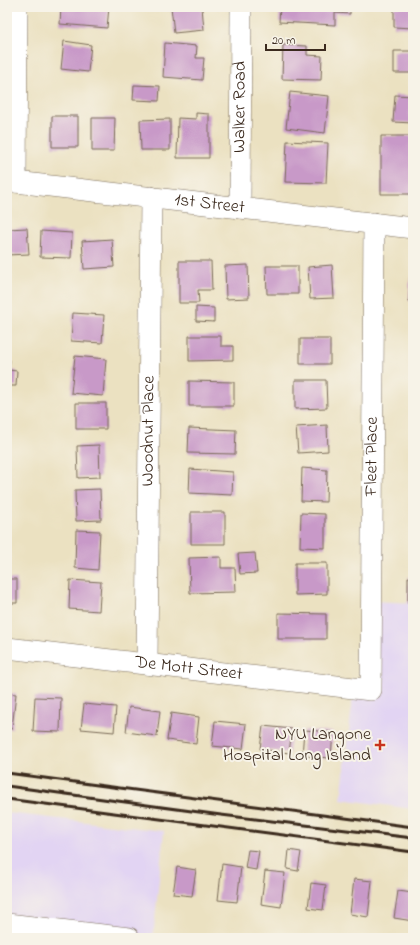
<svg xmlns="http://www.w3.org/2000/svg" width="420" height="945" font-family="'Indie Flower',sans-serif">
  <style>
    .built { fill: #e2d4f3 }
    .building { fill: #c899c8 }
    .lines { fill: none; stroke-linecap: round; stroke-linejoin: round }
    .minor-casing { stroke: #796a57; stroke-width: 22 }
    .minor { stroke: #fff; stroke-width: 21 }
    .rail { stroke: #3b2a1e; stroke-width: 3 }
    .poi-dot { fill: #c8321e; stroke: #f7f3e8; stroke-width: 1.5 }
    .labels { text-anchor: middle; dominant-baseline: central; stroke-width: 4; stroke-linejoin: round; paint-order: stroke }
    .street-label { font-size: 18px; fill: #3b2a1e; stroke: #f7f3e8 }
    .poi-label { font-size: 18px; fill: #3b2a1e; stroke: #f7f3e8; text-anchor: end }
  </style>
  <rect width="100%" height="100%" fill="#f7f3e8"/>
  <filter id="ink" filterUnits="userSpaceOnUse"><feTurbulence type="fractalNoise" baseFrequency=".025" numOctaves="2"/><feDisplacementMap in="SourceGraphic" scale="8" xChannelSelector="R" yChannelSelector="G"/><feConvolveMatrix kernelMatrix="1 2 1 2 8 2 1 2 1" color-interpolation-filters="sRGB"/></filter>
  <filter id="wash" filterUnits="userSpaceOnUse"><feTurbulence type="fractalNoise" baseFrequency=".012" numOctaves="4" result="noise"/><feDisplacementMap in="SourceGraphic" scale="16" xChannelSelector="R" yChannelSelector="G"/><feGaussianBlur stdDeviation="0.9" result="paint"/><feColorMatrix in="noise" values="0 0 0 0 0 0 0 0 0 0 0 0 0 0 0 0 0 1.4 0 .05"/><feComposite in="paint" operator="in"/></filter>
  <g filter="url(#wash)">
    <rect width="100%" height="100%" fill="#ebe1c1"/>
    <!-- built -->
    <path class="built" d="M 371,601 L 413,603 L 413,809 L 341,799 L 354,688 L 371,690 Z
      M 7,813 L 164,831 L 153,938 L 7,938 Z"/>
    <g id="blocks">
      <!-- building -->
      <path class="building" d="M 61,7 L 109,7 L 107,28 L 60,24 Z
        M 171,7 L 202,7 L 204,30 L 174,33 Z
        M 280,7 L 350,7 L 350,14 L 335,13 L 335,25 L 279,22 Z
        M 394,7 L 413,7 L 413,28 L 394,27 Z
        M 64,41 L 91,45 L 88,72 L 61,69 Z
        M 165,43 L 197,46 L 196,58 L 204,58 L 202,80 L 163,77 Z
        M 283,45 L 307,46 L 307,55 L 322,56 L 321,80 L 282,79 Z
        M 394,51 L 413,51 L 413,73 L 394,73 Z
        M 134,85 L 160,86 L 159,101 L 133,100 Z
        M 290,92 L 329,96 L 325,133 L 286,128 Z
        M 395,95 L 413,96 L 413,123 L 393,122 Z
        M 196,113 L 209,114 L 209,158 L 177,158 L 178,118 L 196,119 Z
        M 52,116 L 78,116 L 78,147 L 52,147 Z
        M 92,118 L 115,118 L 114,151 L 92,151 Z
        M 170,119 L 170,150 L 141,150 L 140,120 Z
        M 381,136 L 413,136 L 413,194 L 381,194 Z
        M 287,141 L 328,143 L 326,183 L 285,182 Z
        M 27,228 L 29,254 L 7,255 L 7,229 Z
        M 41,231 L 72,233 L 71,258 L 40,257 Z
        M 112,239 L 114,267 L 84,269 L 82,241 Z
        M 179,261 L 211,261 L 212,290 L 198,290 L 199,303 L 179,303 Z
        M 248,265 L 249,298 L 226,299 L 225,266 Z
        M 332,265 L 334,298 L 310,299 L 308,267 Z
        M 266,266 L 298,266 L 298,294 L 267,294 Z
        M 410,277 L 413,278 L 413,302 L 409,301 Z
        M 196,307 L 214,308 L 214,322 L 196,321 Z
        M 73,313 L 104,315 L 102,343 L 71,341 Z
        M 189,336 L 221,336 L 221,346 L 233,346 L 233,360 L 189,361 Z
        M 300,339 L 330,339 L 330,364 L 300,364 Z
        M 75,356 L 106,359 L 103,396 L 71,393 Z
        M 7,359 L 10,360 L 9,370 L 17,371 L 16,386 L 7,386 Z
        M 295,380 L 326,380 L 327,408 L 295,409 Z
        M 189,381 L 234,382 L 234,406 L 189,406 Z
        M 76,403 L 106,403 L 106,429 L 76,429 Z
        M 327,425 L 328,451 L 298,453 L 296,427 Z
        M 189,428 L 236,430 L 235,454 L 188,453 Z
        M 99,445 L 100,477 L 78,478 L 77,446 Z
        M 302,468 L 327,470 L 326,502 L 301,501 Z
        M 190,469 L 233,472 L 232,495 L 189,493 Z
        M 100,489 L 101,520 L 76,521 L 75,490 Z
        M 191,512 L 225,512 L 225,544 L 191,544 Z
        M 301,513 L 325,514 L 325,548 L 300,547 Z
        M 76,530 L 100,531 L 98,570 L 75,568 Z
        M 255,553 L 257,573 L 240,574 L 238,554 Z
        M 221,557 L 221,568 L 235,568 L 236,592 L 190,593 L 189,558 Z
        M 295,563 L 327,563 L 327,594 L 295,595 Z
        M 408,577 L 413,578 L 413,603 L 408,603 Z
        M 7,579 L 17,579 L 17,603 L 7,603 Z
        M 70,580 L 101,582 L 99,611 L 69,609 Z
        M 278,613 L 326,614 L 326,639 L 278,639 Z
        M 7,693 L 16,694 L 12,729 L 7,728 Z
        M 35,697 L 61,698 L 60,732 L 33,731 Z
        M 84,704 L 116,707 L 114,732 L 81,729 Z
        M 129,707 L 160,711 L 157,736 L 126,732 Z
        M 171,713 L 199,717 L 196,744 L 167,740 Z
        M 215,721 L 246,724 L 243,749 L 212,746 Z
        M 263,726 L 292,729 L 289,753 L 260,749 Z
        M 304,730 L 333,732 L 331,758 L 302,756 Z
        M 248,850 L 259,851 L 256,870 L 245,868 Z
        M 289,850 L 301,852 L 298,871 L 287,869 Z
        M 222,864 L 241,867 L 237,902 L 218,900 Z
        M 177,867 L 196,870 L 192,896 L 173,894 Z
        M 265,871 L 285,873 L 281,907 L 261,904 Z
        M 354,879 L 372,881 L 368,917 L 350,914 Z
        M 311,883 L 326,885 L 323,910 L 308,908 Z
        M 398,891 L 413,893 L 413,921 L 394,918 Z"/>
    </g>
  </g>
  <g filter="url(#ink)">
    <use href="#blocks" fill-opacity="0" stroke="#796a57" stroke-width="1"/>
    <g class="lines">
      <defs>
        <g id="minor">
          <path id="s1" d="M 7,181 L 413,228"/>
          <path d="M 16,182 L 17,7"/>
          <path id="s2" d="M 240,208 L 241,7"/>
          <path id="s3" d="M 7,648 L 371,690 L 374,223"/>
          <path id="s4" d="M 147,664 L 151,197"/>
          <path d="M 7,924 L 129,938"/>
        </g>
      </defs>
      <!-- minor casing -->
      <use href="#minor" class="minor-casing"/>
      <!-- minor -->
      <use href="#minor" class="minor"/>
      <!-- rail -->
      <path class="rail" d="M 7,773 L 413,827
        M 7,786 L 221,815 L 413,838
        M 7,799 L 413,852"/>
    </g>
  </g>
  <!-- markers -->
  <path class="poi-dot" d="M378 739h4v4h4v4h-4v4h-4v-4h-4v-4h4z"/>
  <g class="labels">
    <!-- street labels -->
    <g class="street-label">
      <text stroke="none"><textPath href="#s2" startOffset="101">Walker Road</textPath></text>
      <text stroke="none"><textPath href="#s1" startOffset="204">1st Street</textPath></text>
      <text stroke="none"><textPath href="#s4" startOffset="233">Woodnut Place</textPath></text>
      <text stroke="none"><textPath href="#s3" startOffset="600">Fleet Place</textPath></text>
      <text stroke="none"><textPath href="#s3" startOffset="183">De Mott Street</textPath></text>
    </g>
    <!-- poi labels -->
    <g class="poi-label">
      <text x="371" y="735">NYU Langone<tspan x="371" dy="21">Hospital Long Island</tspan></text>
    </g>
  </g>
  <!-- margin -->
  <rect width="420" height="945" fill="none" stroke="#f7f3e8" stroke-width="24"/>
  <!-- scale -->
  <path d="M266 44v6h59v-6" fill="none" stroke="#3b2a1e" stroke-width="2"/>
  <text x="272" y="44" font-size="12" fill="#3b2a1e" stroke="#f7f3e8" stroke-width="3" paint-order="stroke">20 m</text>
</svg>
